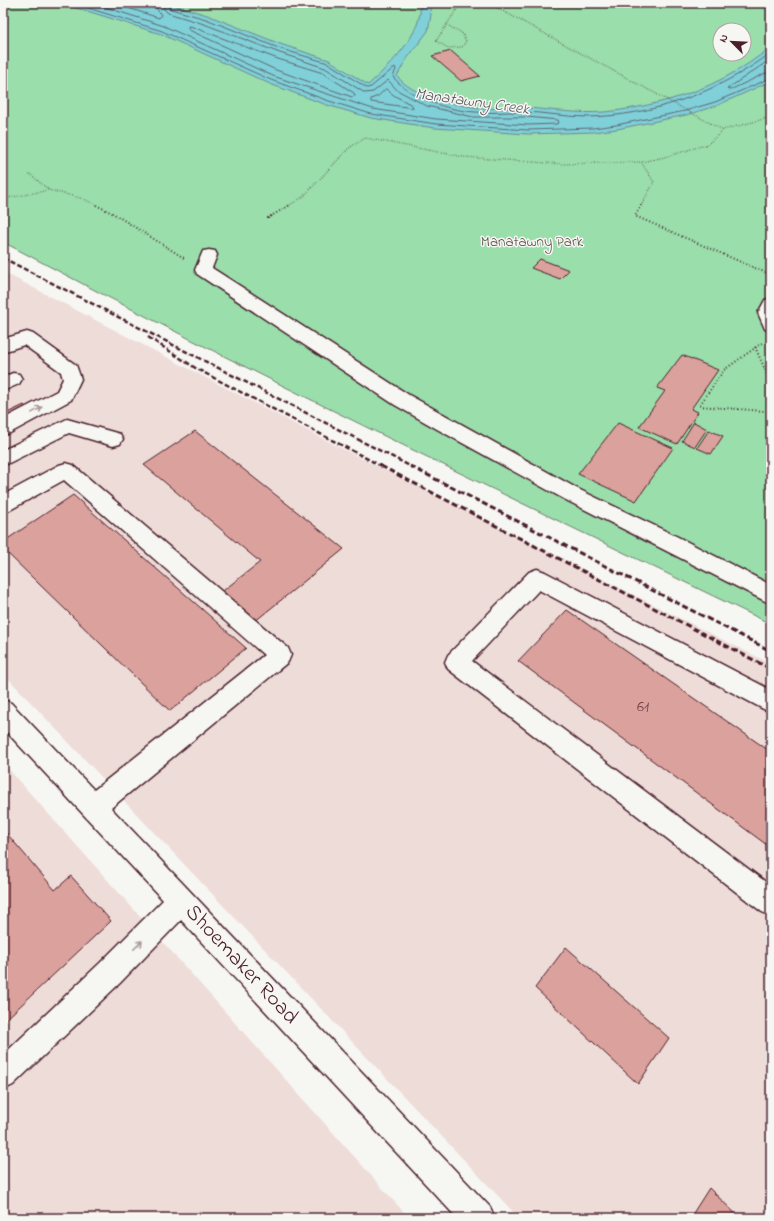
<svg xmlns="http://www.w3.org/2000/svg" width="774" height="1221" font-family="'Indie Flower',sans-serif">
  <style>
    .built { fill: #eedcd8 }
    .green { fill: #99deab; stroke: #727e6b; fill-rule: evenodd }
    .water { fill: #7fd0d8; stroke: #6a8993 }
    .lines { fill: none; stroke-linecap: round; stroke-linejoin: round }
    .shore { stroke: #5f6670; stroke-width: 1 }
    .building { fill: #dba19c; stroke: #4a1f2b }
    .minor-casing { stroke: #4a1f2b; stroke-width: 3 }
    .path-far1 { stroke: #4a1f2b; stroke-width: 1.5; stroke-dasharray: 0.5 2; stroke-linecap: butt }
    .path { stroke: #4a1f2b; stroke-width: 2; stroke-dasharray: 1 2.5; stroke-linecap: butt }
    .minor { fill: #f6f6f2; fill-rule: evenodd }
    .rail-far1 { stroke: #4a1f2b; stroke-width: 2.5; stroke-dasharray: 5 2.5; stroke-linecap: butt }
    .rail { stroke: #4a1f2b; stroke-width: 3; stroke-dasharray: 6 3; stroke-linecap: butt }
    .oneway { stroke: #a99598 }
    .labels { text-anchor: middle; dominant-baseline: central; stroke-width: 3; stroke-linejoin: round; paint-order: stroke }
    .far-park-label { font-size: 15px; fill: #5e4f4b; stroke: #f6f6f2 }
    .far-water-label { font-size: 16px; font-style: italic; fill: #5a545f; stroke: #f6f6f2 }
    .number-label { font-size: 16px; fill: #6e4047 }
    .near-street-label { font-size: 22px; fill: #4a1f2b; stroke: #f6f6f2 }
  </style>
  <rect width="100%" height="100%" fill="#f6f6f2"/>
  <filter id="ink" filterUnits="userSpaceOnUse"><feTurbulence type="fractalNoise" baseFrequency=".025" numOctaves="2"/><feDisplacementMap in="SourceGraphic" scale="8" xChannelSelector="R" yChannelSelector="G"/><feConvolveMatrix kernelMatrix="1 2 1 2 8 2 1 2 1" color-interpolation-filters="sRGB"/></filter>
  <g filter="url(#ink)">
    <!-- built -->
    <path class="built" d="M 3,272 L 343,449 L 771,664 L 771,1218 L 519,1218 L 3,673 Z
      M 3,763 L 409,1218 L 3,1218 Z"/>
    <!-- green -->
    <path class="green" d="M 3,3 L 771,3 L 771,624 C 514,499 255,376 3,242 ZM 720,30 L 744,30 L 744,54 L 720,54 Z"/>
    <!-- water -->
    <path class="water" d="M 54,3 L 167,3 L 207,15 L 283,45 L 329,60 L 368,85 C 389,66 424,33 420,3 L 429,3 L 431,15 L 428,31 L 406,60 L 397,76 C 411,95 450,104 473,107 C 491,110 510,107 528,108 C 553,110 579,114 604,112 C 627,110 650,105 672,99 C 709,88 741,71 771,47 L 771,81 L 716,106 L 686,115 L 617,129 L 593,132 L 528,134 L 435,128 L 371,118 L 327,105 L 270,84 L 161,34 L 84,10 Z"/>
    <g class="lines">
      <!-- shore -->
      <path class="shore" d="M 72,3 L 162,31 L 271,80 L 329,101 L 371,114 L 436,124 L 528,130 L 593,128 L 616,125 L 685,111 L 715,102 L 771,78
        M 92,3 L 164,26 L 273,76 L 373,109 L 436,119 L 528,125 L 557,124 L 559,122 L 558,120 L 527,117 L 473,117 L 427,106 L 397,90 L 388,80 L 373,92 L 365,93 L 325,68 L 280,53 L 204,24 L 168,13 L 164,9 L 163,3
        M 113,3 L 159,18 L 161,15 L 157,9 L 157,3
        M 168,3 L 168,7 L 171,9 L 206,19 L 281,49 L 328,63 L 367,88 L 371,87 L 395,67 L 396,69 L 393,77 C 412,99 447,110 475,112 C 490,113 505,112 521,112 C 543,112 565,117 587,117 C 654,116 718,92 771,53
        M 190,26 L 278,59 L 323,73 L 354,93 L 355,96 L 352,97 L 276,70 L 189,30 L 188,27 Z
        M 771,59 L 727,89 L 730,90 L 766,73 L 771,73
        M 386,89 L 395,96 L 412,105 L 413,108 L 371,102 L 371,99 L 378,96 Z"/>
    </g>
    <!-- building -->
    <path class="building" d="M 451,51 L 480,76 L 461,81 L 432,56 Z
      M 540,259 L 569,270 L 560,279 L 531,268 Z
      M 682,355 L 718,370 L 691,409 L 698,412 L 677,444 L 639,427 L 665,391 L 657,388 Z
      M 24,405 L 29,411 L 3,425 L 3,415 Z
      M 694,422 L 707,429 L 695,447 L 682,441 Z
      M 618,423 L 673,448 L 636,501 L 578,474 Z
      M 709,430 L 723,436 L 711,454 L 697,448 Z
      M 195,431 L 344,549 L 254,622 L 220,593 L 260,562 L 144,465 Z
      M 73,495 L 246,648 L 170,711 L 3,549 L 3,542 Z
      M 567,610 L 771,752 L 771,848 L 518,661 Z
      M 3,829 L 55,890 L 71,876 L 111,921 L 3,1022 Z
      M 566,947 L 669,1038 L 638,1084 L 535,988 Z
      M 709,1188 L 740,1218 L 690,1218 Z"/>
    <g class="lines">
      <defs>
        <path id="minor" d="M 209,250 L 215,251 L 217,255 L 212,268 L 409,395 L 578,489 L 678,537 L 771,585 L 771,604 L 564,499 L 437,429 L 395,405 L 197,274 L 195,270 L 203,251 Z
          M 771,298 L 771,331 L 765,329 L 758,313 L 765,300 Z
          M 27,332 L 33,334 L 76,365 L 81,379 L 71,400 L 10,433 L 3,435 L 3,419 L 57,391 L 63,379 L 61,372 L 24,345 L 3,352 L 3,339 Z
          M 13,373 L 19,374 L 22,379 L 19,384 L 3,391 L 3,377 Z
          M 67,419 L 120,434 L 123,439 L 120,444 L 113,446 L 69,433 L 3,466 L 3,450 Z
          M 66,463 L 73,465 L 288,648 L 291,655 L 288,662 L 111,808 L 490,1207 L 495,1218 L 457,1218 L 181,920 L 120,983 L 13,1085 L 3,1090 L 3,1055 L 100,963 L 163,900 L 3,728 L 3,700 L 11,703 L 94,790 L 264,655 L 64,480 L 10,510 L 3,512 L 3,495 L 59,465 Z
          M 537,569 L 545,572 L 771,690 L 771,713 L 539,590 L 472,661 L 771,886 L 771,916 L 762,912 L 448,669 L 445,662 L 448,655 L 529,572 Z"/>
      </defs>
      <!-- minor casing -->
      <use href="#minor" class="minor-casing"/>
      <!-- path-far1 -->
      <path class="path-far1" d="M 488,3 L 723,130
        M 447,25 L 462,33 L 466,41 L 462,47 L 448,48 L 436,41 L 461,3
        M 30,174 L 49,190 L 84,199 L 98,206
        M 3,199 L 49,190
        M 288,206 L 303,197 L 349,148 L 365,138 L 464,157 L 561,164 L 641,162
        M 641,206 L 654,182 L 641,162 L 665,157 L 708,144 L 723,130 L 771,117"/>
      <!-- path -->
      <path class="path" d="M 96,205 L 114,214 L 184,258
        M 641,205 L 635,216 L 771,275
        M 272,216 L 268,218 L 290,205
        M 762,343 L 724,370 L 699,406 L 764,411
        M 755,347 L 771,383"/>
      <!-- minor -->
      <use href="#minor" class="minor"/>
      <!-- rail-far1 -->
      <path class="rail-far1" d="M 3,258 L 412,467
        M 148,337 L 197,369 L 383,467"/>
      <!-- rail -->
      <path class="rail" d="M 381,466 L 771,669
        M 410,466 L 771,651"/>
    </g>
    <!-- one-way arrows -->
    <defs><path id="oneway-shaft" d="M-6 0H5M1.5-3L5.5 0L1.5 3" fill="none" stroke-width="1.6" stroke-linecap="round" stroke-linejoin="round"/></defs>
    <g class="oneway">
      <use href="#oneway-shaft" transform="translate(37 410) rotate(-29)"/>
      <use href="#oneway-shaft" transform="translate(138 945) rotate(-45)"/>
    </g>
  </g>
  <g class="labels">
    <!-- far-park labels -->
    <g class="far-park-label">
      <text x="532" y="242">Manatawny Park</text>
    </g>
    <!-- far-water labels -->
    <g class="far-water-label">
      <text transform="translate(472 102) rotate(8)">Manatawny Creek</text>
    </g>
    <!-- number labels -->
    <g class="number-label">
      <text x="643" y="707">61</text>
    </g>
    <!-- near-street labels -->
    <g class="near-street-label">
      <text transform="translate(241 965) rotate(47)">Shoemaker Road</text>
    </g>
  </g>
  <!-- margin -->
  <rect width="774" height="1221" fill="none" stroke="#f6f6f2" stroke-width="16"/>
  <rect x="8" y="8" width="758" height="1205" fill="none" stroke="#4a1f2b" stroke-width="1.5" filter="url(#ink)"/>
  <!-- north arrow -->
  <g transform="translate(732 42) rotate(294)"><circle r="19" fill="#f6f6f2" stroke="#b1a0a2"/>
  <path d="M0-3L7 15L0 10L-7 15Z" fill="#4a1f2b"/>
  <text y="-6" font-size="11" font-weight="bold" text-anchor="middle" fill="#4a1f2b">N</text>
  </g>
</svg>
